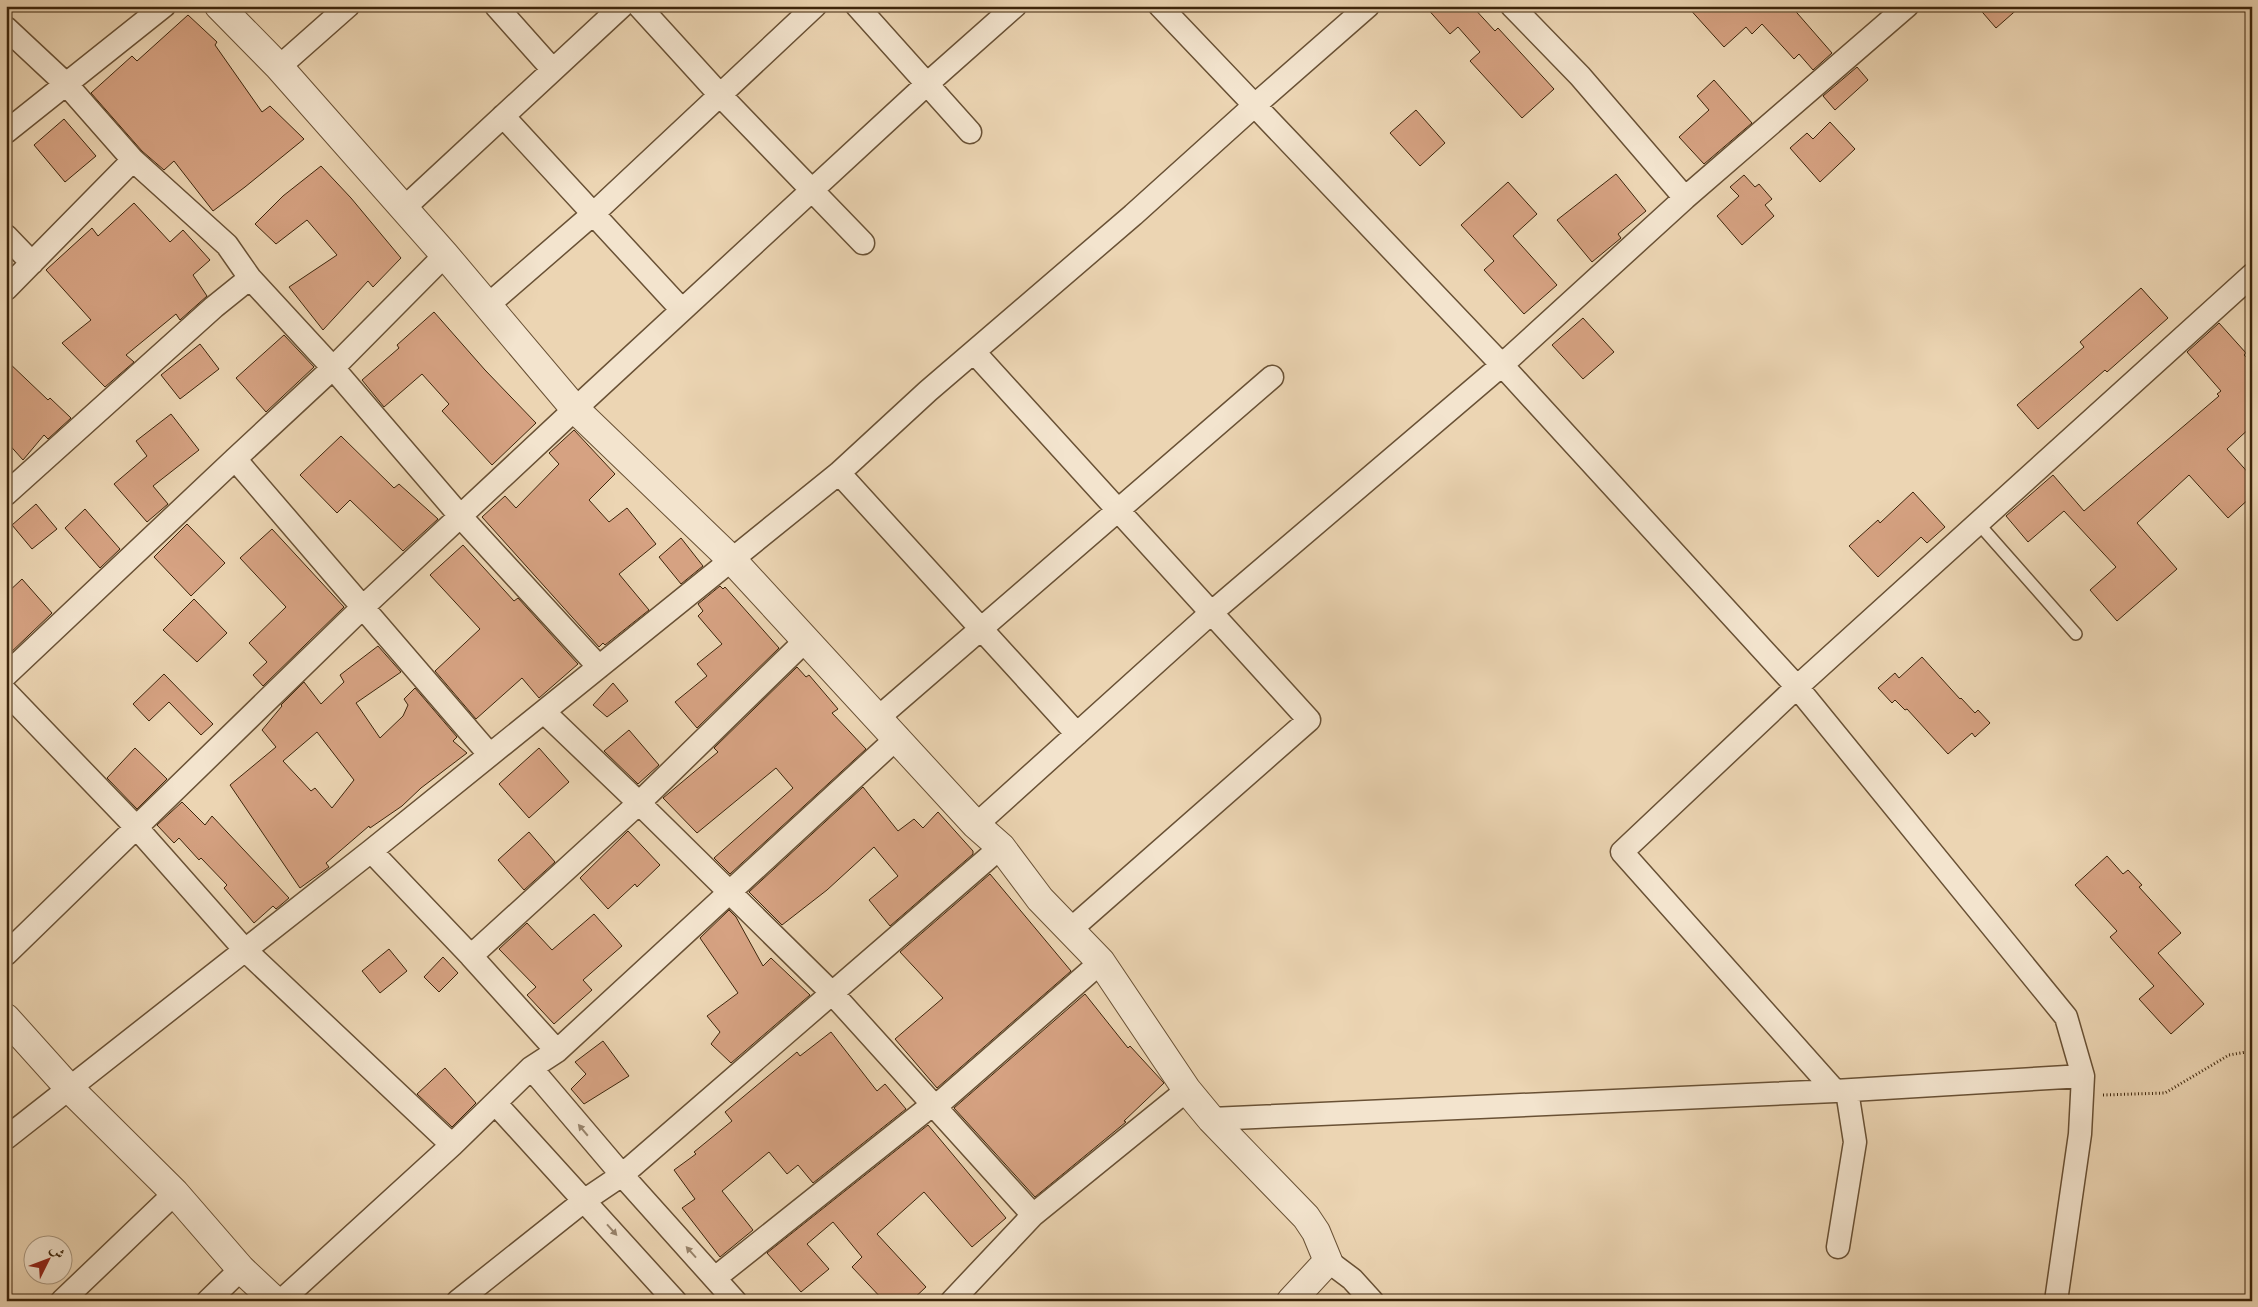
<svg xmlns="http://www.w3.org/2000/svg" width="2258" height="1307" font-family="Cardo,Amiri,serif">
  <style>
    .building { fill: #d6a282; stroke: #3d250b; fill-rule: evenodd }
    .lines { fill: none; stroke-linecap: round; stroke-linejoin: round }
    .service-casing { stroke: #695135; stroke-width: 14 }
    .minor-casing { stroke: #695135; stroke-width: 25 }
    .tertiary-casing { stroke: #695135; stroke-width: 30 }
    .path { stroke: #3d250b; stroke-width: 3; stroke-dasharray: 1 2.5; stroke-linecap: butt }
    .service { stroke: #f3e4ce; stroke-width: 11 }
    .minor { stroke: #f3e4ce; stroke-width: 22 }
    .tertiary { stroke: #f3e4ce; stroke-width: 28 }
    .oneway { fill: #98846c }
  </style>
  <rect width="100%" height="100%" fill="#ecd5b3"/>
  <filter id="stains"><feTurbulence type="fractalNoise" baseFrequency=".004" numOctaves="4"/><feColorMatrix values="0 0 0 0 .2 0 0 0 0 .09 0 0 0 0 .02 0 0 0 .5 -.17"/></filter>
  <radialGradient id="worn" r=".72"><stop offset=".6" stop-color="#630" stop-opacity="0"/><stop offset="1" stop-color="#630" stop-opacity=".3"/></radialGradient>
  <!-- building -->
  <path class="building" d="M 1425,6 L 1472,6 L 1495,31 L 1498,28 L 1554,89 L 1522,118 L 1470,61 L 1480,52 L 1458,27 L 1450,34 Z
    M 1687,6 L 1791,6 L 1832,53 L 1813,70 L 1799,54 L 1794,59 L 1762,24 L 1752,34 L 1746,27 L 1724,47 Z
    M 1977,6 L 2021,6 L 1996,28 Z
    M 188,15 L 217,42 L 215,45 L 262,112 L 270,106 L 304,139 L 245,187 L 213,211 L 174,161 L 164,170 L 142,151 L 91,93 L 132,56 L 137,61 Z
    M 1857,67 L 1868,80 L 1835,110 L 1823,96 Z
    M 1714,80 L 1752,123 L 1704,164 L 1679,137 L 1709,110 L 1697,96 Z
    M 1416,110 L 1445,143 L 1420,166 L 1390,133 Z
    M 64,119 L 96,156 L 65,182 L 34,145 Z
    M 1830,122 L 1855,149 L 1820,182 L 1790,148 L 1807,133 L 1813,139 Z
    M 321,166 L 351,198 L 401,258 L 373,287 L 368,281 L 323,330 L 289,287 L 337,255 L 307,220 L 276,244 L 255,224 L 283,196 Z
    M 1616,174 L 1646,211 L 1618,234 L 1621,238 L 1592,262 L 1557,220 Z
    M 1744,175 L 1755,187 L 1759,184 L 1772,199 L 1765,205 L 1774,216 L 1742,245 L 1717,216 L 1739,196 L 1730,187 Z
    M 1508,182 L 1537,214 L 1513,236 L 1557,285 L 1524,314 L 1484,270 L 1494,261 L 1461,225 Z
    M 134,203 L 170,242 L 183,230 L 210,260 L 193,275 L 207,296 L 180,320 L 176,314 L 126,355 L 134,362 L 105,387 L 62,343 L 91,320 L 46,270 L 92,228 L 98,236 Z
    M 2141,288 L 2168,318 L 2107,372 L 2105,370 L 2038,429 L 2017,405 L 2084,347 L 2080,342 Z
    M 434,312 L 485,370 L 536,423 L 492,465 L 442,411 L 449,404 L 422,374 L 384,407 L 362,380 L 399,348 L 397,345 Z
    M 1583,318 L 1614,352 L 1583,379 L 1552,345 Z
    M 2219,323 L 2246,353 L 2244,355 L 2252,363 L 2252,426 L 2227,449 L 2252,477 L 2252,496 L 2228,518 L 2189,475 L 2137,523 L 2177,569 L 2117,621 L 2090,590 L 2116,567 L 2064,511 L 2028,542 L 2006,516 L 2053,475 L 2084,511 L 2219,396 L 2217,394 L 2221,391 L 2187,352 Z
    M 284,335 L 314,367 L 266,412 L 236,378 Z
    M 200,344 L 219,369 L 180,399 L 161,375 Z
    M 6,360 L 48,400 L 50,398 L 71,418 L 48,439 L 44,435 L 23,460 L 6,441 Z
    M 171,414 L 199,450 L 153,486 L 168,504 L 147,522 L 114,484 L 147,456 L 136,441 Z
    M 574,430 L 615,474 L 589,500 L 609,522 L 627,508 L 656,544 L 619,574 L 649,610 L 605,645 L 603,643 L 599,647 L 482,517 L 505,496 L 516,508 L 559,464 L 549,453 Z
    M 341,436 L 394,488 L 399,484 L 438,519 L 403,551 L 350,500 L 337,513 L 300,475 Z
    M 1913,492 L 1945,527 L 1927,543 L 1921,537 L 1878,577 L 1849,546 L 1878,520 L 1880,523 Z
    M 36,504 L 57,529 L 32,549 L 12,525 Z
    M 85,509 L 120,549 L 100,568 L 65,528 Z
    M 187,524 L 225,563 L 191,596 L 154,557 Z
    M 272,529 L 344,607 L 263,686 L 253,675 L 267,662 L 249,643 L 286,607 L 240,558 Z
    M 681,538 L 703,566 L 681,584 L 659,557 Z
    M 463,545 L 514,601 L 518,598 L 578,664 L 539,698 L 522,678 L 476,719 L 435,671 L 480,629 L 430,575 Z
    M 22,579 L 52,613 L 6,657 L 6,594 Z
    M 720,586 L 723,589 L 725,587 L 779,648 L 697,728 L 675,702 L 707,676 L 697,664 L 722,644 L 698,616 L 703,611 L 698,604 Z
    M 194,599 L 227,633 L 197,662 L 163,630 Z
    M 378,646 L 401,672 L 356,703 L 380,738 L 403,716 L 408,705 L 404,699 L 415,688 L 457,737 L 453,741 L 467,753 L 421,788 L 402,806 L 370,828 L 369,826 L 326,863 L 329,867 L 300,888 L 230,785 L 276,747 L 262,730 L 282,706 L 281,705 L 304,682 L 321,704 L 344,682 L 340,675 ZM 317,732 L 354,780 L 332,808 L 315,788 L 311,791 L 283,761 Z
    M 1922,657 L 1960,699 L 1961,698 L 1975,713 L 1978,710 L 1990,723 L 1975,737 L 1972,733 L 1948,754 L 1907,709 L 1905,710 L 1895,700 L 1892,703 L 1878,688 L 1895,673 L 1899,678 Z
    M 797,667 L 806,677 L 809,675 L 838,709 L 832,713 L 866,749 L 730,874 L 714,858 L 793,788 L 776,768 L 697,833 L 663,798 L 718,752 L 714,748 Z
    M 164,674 L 213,724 L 201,735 L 169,702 L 149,721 L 133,704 Z
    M 613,683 L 628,701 L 607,717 L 593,705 Z
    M 629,730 L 659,765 L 638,784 L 604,751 Z
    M 135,748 L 167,779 L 137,809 L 107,778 Z
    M 539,748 L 569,782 L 529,818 L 499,784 Z
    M 863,787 L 898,831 L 914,819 L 923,828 L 938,812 L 973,851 L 973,854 L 890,926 L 869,900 L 898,876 L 874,847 L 827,890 L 782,925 L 749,892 Z
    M 182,802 L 205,825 L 212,816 L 289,898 L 276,909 L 273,906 L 254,923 L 224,888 L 227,885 L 201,858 L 199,860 L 179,838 L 174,843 L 157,825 Z
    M 628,831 L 660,865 L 637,887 L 635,884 L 608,909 L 580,878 Z
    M 529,832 L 555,862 L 524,890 L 498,860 Z
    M 2107,856 L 2123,874 L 2128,870 L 2142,885 L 2139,887 L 2181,933 L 2158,953 L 2204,1004 L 2171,1034 L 2139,999 L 2154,986 L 2110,937 L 2117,931 L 2075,885 Z
    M 990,874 L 1071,971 L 937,1088 L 895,1039 L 943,998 L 900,952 Z
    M 729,910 L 736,917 L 763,966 L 771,958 L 810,995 L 731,1063 L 711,1044 L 720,1032 L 707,1016 L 738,993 L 700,938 Z
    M 594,914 L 622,946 L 583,980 L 592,990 L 554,1024 L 527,995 L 536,987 L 499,949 L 527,923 L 552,950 Z
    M 389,949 L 407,971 L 380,993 L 362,971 Z
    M 443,957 L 458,973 L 439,992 L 424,977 Z
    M 1085,994 L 1128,1048 L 1130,1046 L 1164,1083 L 1124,1121 L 1126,1122 L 1035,1197 L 954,1108 Z
    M 831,1032 L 877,1091 L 885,1084 L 906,1109 L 813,1183 L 798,1165 L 787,1174 L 769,1152 L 722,1191 L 753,1230 L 720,1257 L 682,1208 L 695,1199 L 674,1170 L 696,1154 L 694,1152 L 732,1121 L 725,1112 L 797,1052 L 800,1056 Z
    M 603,1041 L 629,1076 L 584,1104 L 571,1089 L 586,1074 L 575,1062 Z
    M 445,1068 L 476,1103 L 452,1127 L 417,1094 Z
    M 928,1125 L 1006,1218 L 972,1247 L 924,1192 L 877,1234 L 926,1287 L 911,1301 L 884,1301 L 852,1267 L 862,1257 L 833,1222 L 807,1244 L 829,1269 L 801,1292 L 767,1253 Z"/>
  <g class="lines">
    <defs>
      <path id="service" d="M 1978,523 L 2076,634"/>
      <path id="minor" d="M 496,6 L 553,70
        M 639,6 L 720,95 L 863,243
        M 857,6 L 970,132
        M 1160,6 L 1502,365 L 1797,687 L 2066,1017 L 2083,1076 L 2080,1134 L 2056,1301
        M 1512,6 L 1580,76 L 1685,198
        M 6,28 L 67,85 L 133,160 L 227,245 L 250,278 L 333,368 L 461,517 L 599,667
        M 279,67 L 348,6
        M 503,116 L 682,310
        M 6,132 L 164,6
        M 403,209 L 622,6
        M 6,236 L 32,263
        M 6,289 L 133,160
        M 488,305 L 593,214 L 815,6
        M 974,352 L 1309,720 L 1070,930
        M 235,459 L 489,754
        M 839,473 L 1077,734
        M 6,494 L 214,307 L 250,278
        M 6,675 L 235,459 L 333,368 L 445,255
        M 6,692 L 136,827 L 245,950 L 452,1145
        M 544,712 L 639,803 L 832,993 L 1033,1215
        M 879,717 L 1272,377
        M 976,825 L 1211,613 L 1502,365 L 1685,198 L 1907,6
        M 371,851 L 471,956 L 557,1051
        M 6,954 L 363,607 L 575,409 L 927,84 L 1015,6
        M 471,956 L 639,803 L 806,640
        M 531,1068 L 622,1175 L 735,1301
        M 1835,1091 L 1622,852 L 1797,687 L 2252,275
        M 496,1104 L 675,1301
        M 934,1108 L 1101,962
        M 1211,1119 L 1835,1091 L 2083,1076
        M 6,1138 L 371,851 L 839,473 L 928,391 L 1133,215 L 1255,105 L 1368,6
        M 1838,1247 L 1855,1142 L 1847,1091
        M 1328,1261 L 1352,1279 L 1372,1301
        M 715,1278 L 932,1105
        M 62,1301 L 175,1193
        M 208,1301 L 241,1269
        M 281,1301 L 452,1145 L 531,1068 L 557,1051 L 898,737
        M 458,1301 L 585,1200 L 622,1175 L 1001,847
        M 952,1301 L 1033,1215 L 1187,1090"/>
      <path id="tertiary" d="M 219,6 L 279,67 L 445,255 L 575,409 L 733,561 L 976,825 L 1001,847 L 1040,899 L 1101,962 L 1187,1090 L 1211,1119 L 1306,1217 L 1316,1232 L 1328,1261 L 1291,1301
        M 6,1018 L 69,1088 L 175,1193 L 241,1269 L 275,1301"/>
    </defs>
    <!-- service casing -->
    <use href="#service" class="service-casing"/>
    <!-- minor casing -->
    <use href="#minor" class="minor-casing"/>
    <!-- tertiary casing -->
    <use href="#tertiary" class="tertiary-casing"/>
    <!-- path -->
    <path class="path" d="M 2103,1095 L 2165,1093 L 2229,1055 L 2252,1051"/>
    <!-- service -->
    <use href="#service" class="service"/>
    <!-- minor -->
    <use href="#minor" class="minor"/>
    <!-- tertiary -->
    <use href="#tertiary" class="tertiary"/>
  </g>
  <!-- one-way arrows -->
  <defs><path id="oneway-solid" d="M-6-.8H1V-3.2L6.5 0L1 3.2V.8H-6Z" transform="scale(1.25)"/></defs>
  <g class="oneway">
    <use href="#oneway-solid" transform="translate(583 1130) rotate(-130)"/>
    <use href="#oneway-solid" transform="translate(612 1230) rotate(48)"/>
    <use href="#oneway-solid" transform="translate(691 1252) rotate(-132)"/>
  </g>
  <!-- margin -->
  <rect width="2258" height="1307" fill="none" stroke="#ecd5b3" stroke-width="25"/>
  <rect x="8" y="8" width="2243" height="1292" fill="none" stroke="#3d250b" stroke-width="2.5"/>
  <rect x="12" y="12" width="2233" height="1282" fill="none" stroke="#3d250b"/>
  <!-- north arrow -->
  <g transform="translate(48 1260) rotate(48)"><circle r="24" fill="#f3e4ce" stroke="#aa9880"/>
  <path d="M0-4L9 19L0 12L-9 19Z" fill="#8f2418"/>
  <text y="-8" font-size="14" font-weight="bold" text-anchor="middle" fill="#3d250b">ش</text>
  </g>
  <rect width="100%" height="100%" filter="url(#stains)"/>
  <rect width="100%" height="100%" fill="url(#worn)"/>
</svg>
